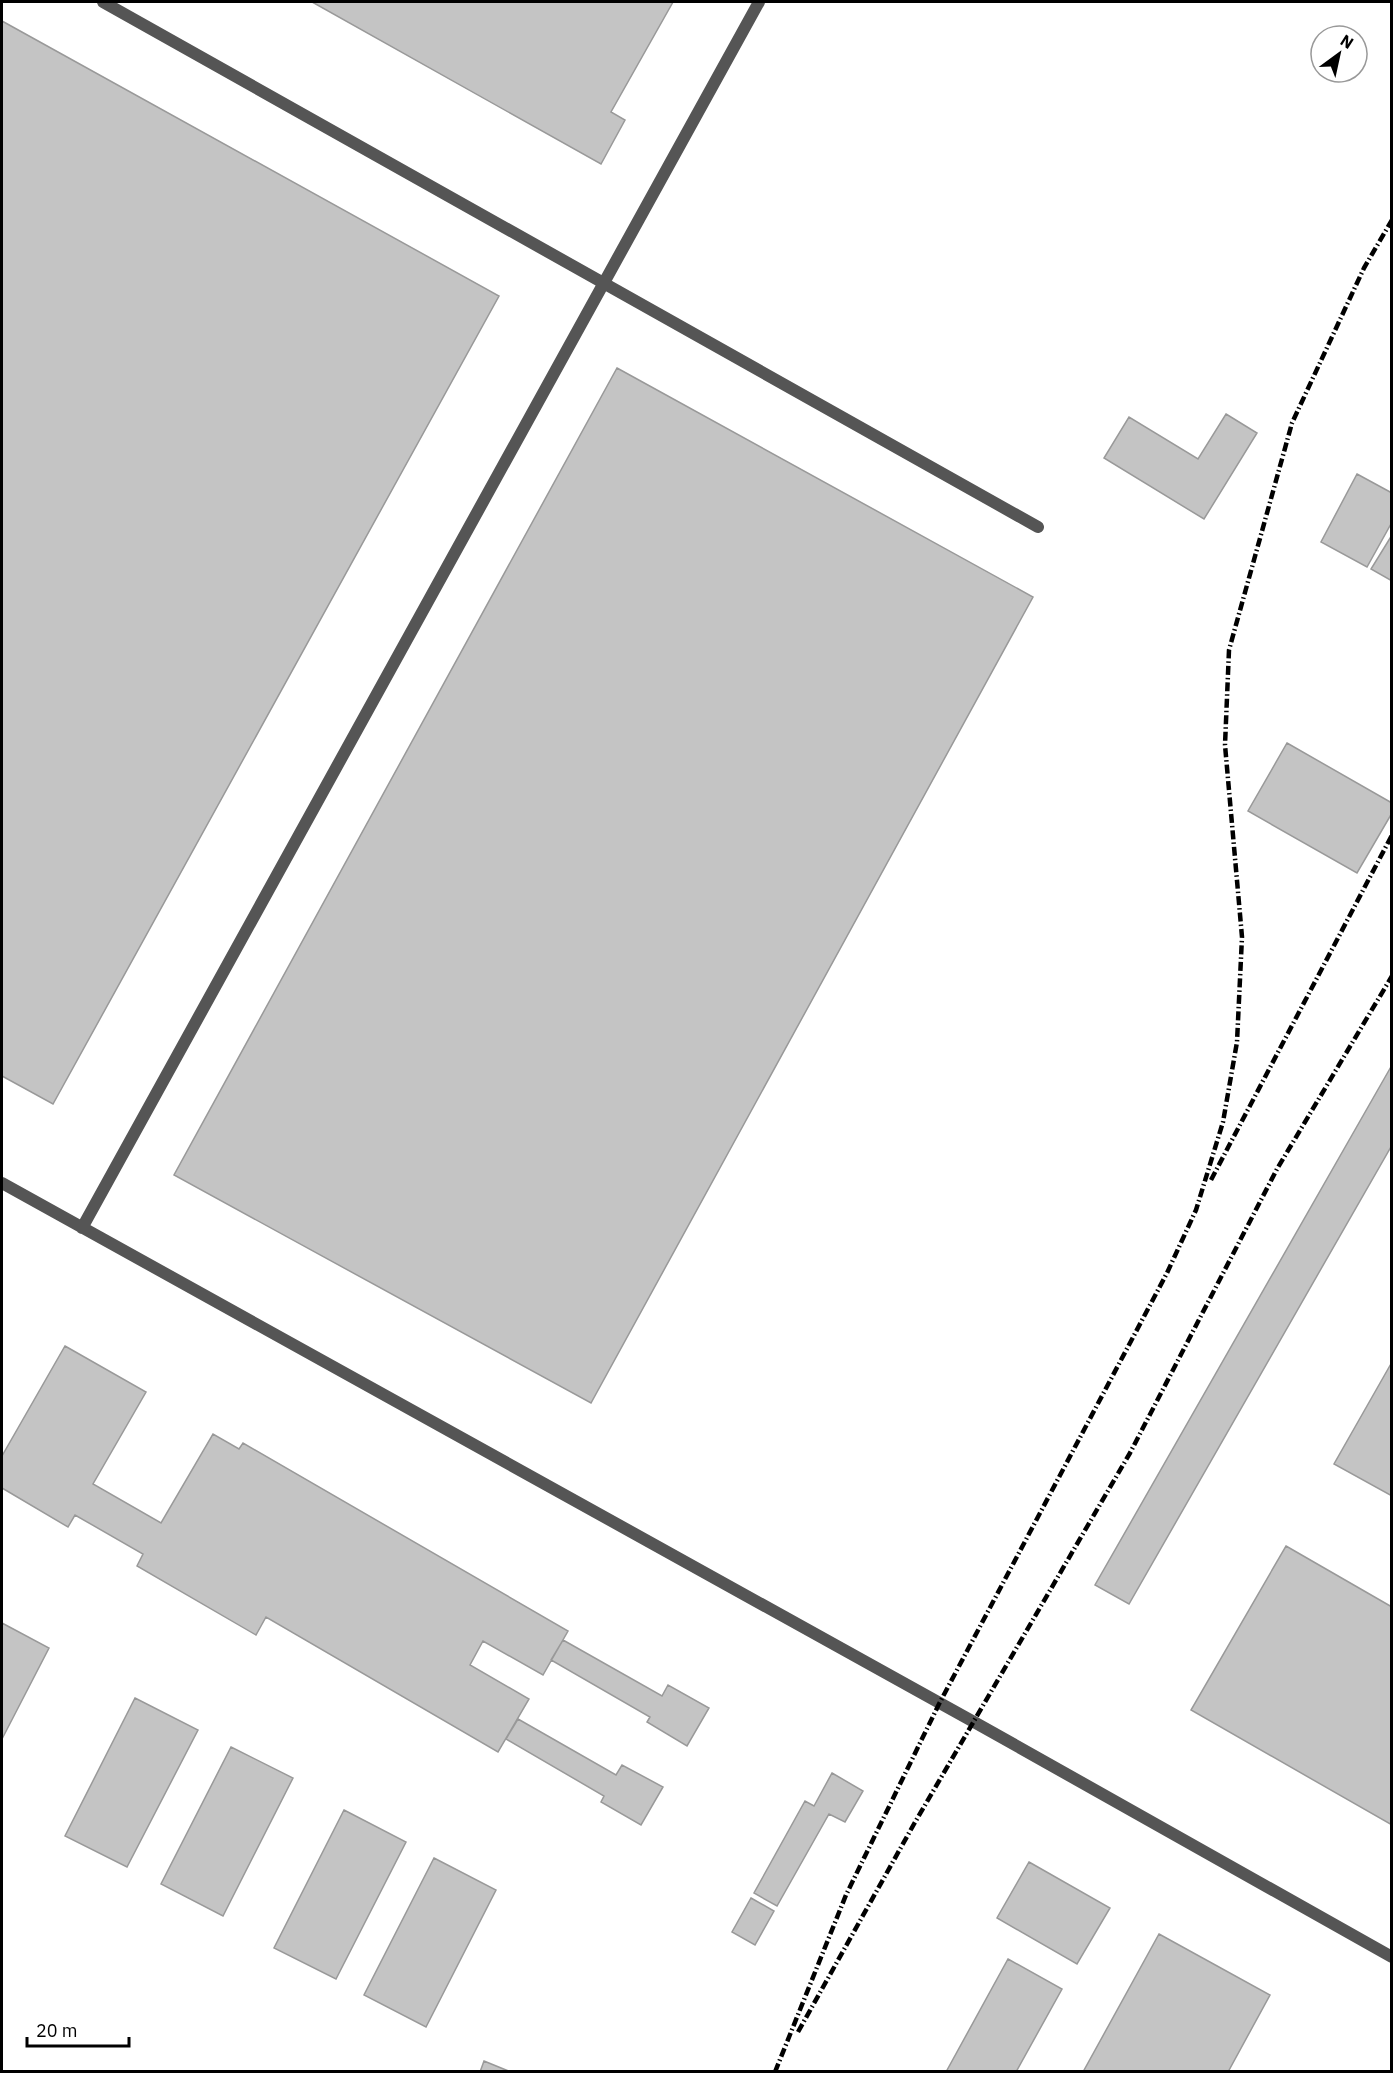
<svg xmlns="http://www.w3.org/2000/svg" width="1393" height="2073" font-family="'IBM Plex Sans',sans-serif">
  <style>
    .building { fill: #c4c4c4; stroke: #999; stroke-width: 1.5 }
    .lines { fill: none; stroke-linecap: round; stroke-linejoin: round }
    .service { stroke: #555; stroke-width: 12 }
    .rail { stroke: #000; stroke-width: 4.5; stroke-dasharray: 9 3 1.5 3; stroke-linecap: butt }
  </style>
  <rect width="100%" height="100%" fill="#fff"/>
  <!-- building -->
  <path class="building" d="M 312,2 L 673,2 L 611,112 L 625,120 L 601,164 Z
    M 2,21 L 499,296 L 53,1104 L 2,1076 Z
    M 617,368 L 1033,597 L 591,1403 L 174,1175 Z
    M 1226,414 L 1257,433 L 1204,519 L 1104,458 L 1129,417 L 1198,459 Z
    M 1357,474 L 1392,493 L 1392,522 L 1367,567 L 1321,542 Z
    M 1392,535 L 1392,581 L 1371,569 Z
    M 1287,743 L 1392,803 L 1392,813 L 1357,873 L 1248,811 Z
    M 1392,1065 L 1392,1145 L 1129,1604 L 1095,1585 Z
    M 65,1346 L 146,1392 L 93,1484 L 161,1523 L 213,1434 L 239,1449 L 243,1443 L 568,1631 L 543,1675 L 483,1641 L 470,1665 L 529,1699 L 498,1752 L 266,1617 L 256,1635 L 137,1566 L 143,1554 L 75,1515 L 68,1527 L 2,1488 L 2,1456 Z
    M 1392,1362 L 1392,1496 L 1334,1464 Z
    M 1286,1546 L 1392,1607 L 1392,1825 L 1191,1710 Z
    M 2,1623 L 49,1648 L 2,1739 Z
    M 563,1640 L 662,1696 L 668,1685 L 709,1708 L 687,1746 L 647,1722 L 650,1717 L 551,1660 Z
    M 135,1698 L 198,1730 L 127,1867 L 65,1836 Z
    M 518,1719 L 616,1775 L 622,1765 L 663,1787 L 641,1825 L 601,1802 L 604,1796 L 506,1739 Z
    M 231,1747 L 293,1778 L 223,1916 L 161,1884 Z
    M 832,1773 L 863,1791 L 845,1822 L 829,1814 L 777,1906 L 754,1893 L 805,1801 L 814,1806 Z
    M 344,1810 L 406,1842 L 336,1979 L 274,1948 Z
    M 434,1858 L 496,1890 L 426,2027 L 364,1995 Z
    M 1029,1862 L 1110,1908 L 1077,1964 L 997,1918 Z
    M 751,1898 L 774,1911 L 755,1945 L 732,1932 Z
    M 1159,1934 L 1270,1995 L 1228,2072 L 1083,2072 Z
    M 1008,1959 L 1062,1989 L 1016,2072 L 946,2072 Z
    M 484,2061 L 511,2072 L 480,2072 Z"/>
  <g class="lines">
    <!-- service -->
    <path class="service" d="M 103,2 L 1038,527
      M 2,1183 L 974,1722 L 1392,1957
      M 82,1228 L 759,2"/>
    <!-- rail -->
    <path class="rail" d="M 1211,1180 L 1392,835
      M 798,2032 L 914,1824 L 1130,1453 L 1277,1169 L 1392,976
      M 775,2072 L 846,1895 L 939,1704 L 1167,1273 L 1196,1210 L 1223,1122 L 1237,1042 L 1242,937 L 1225,745 L 1229,650 L 1292,423 L 1364,268 L 1392,220"/>
  </g>
  <!-- border -->
  <rect width="1393" height="2073" fill="none" stroke="#000000" stroke-width="6"/>
  <!-- north arrow -->
  <g transform="translate(1339 54) rotate(33)"><circle r="28" fill="#ffffff" stroke="#999999" stroke-width="1.5"/>
  <path d="M0-4.5L10 22L0 15L-10 22Z" fill="#000000"/>
  <text y="-9" font-size="16" font-weight="bold" text-anchor="middle" fill="#000000">N</text>
  </g>
  <!-- scale -->
  <path d="M27 2037v9h102v-9" fill="none" stroke="#000000" stroke-width="3"/>
  <text x="36" y="2037" font-size="18" fill="#000000" stroke="#ffffff" stroke-width="4.5" paint-order="stroke">20 m</text>
</svg>
